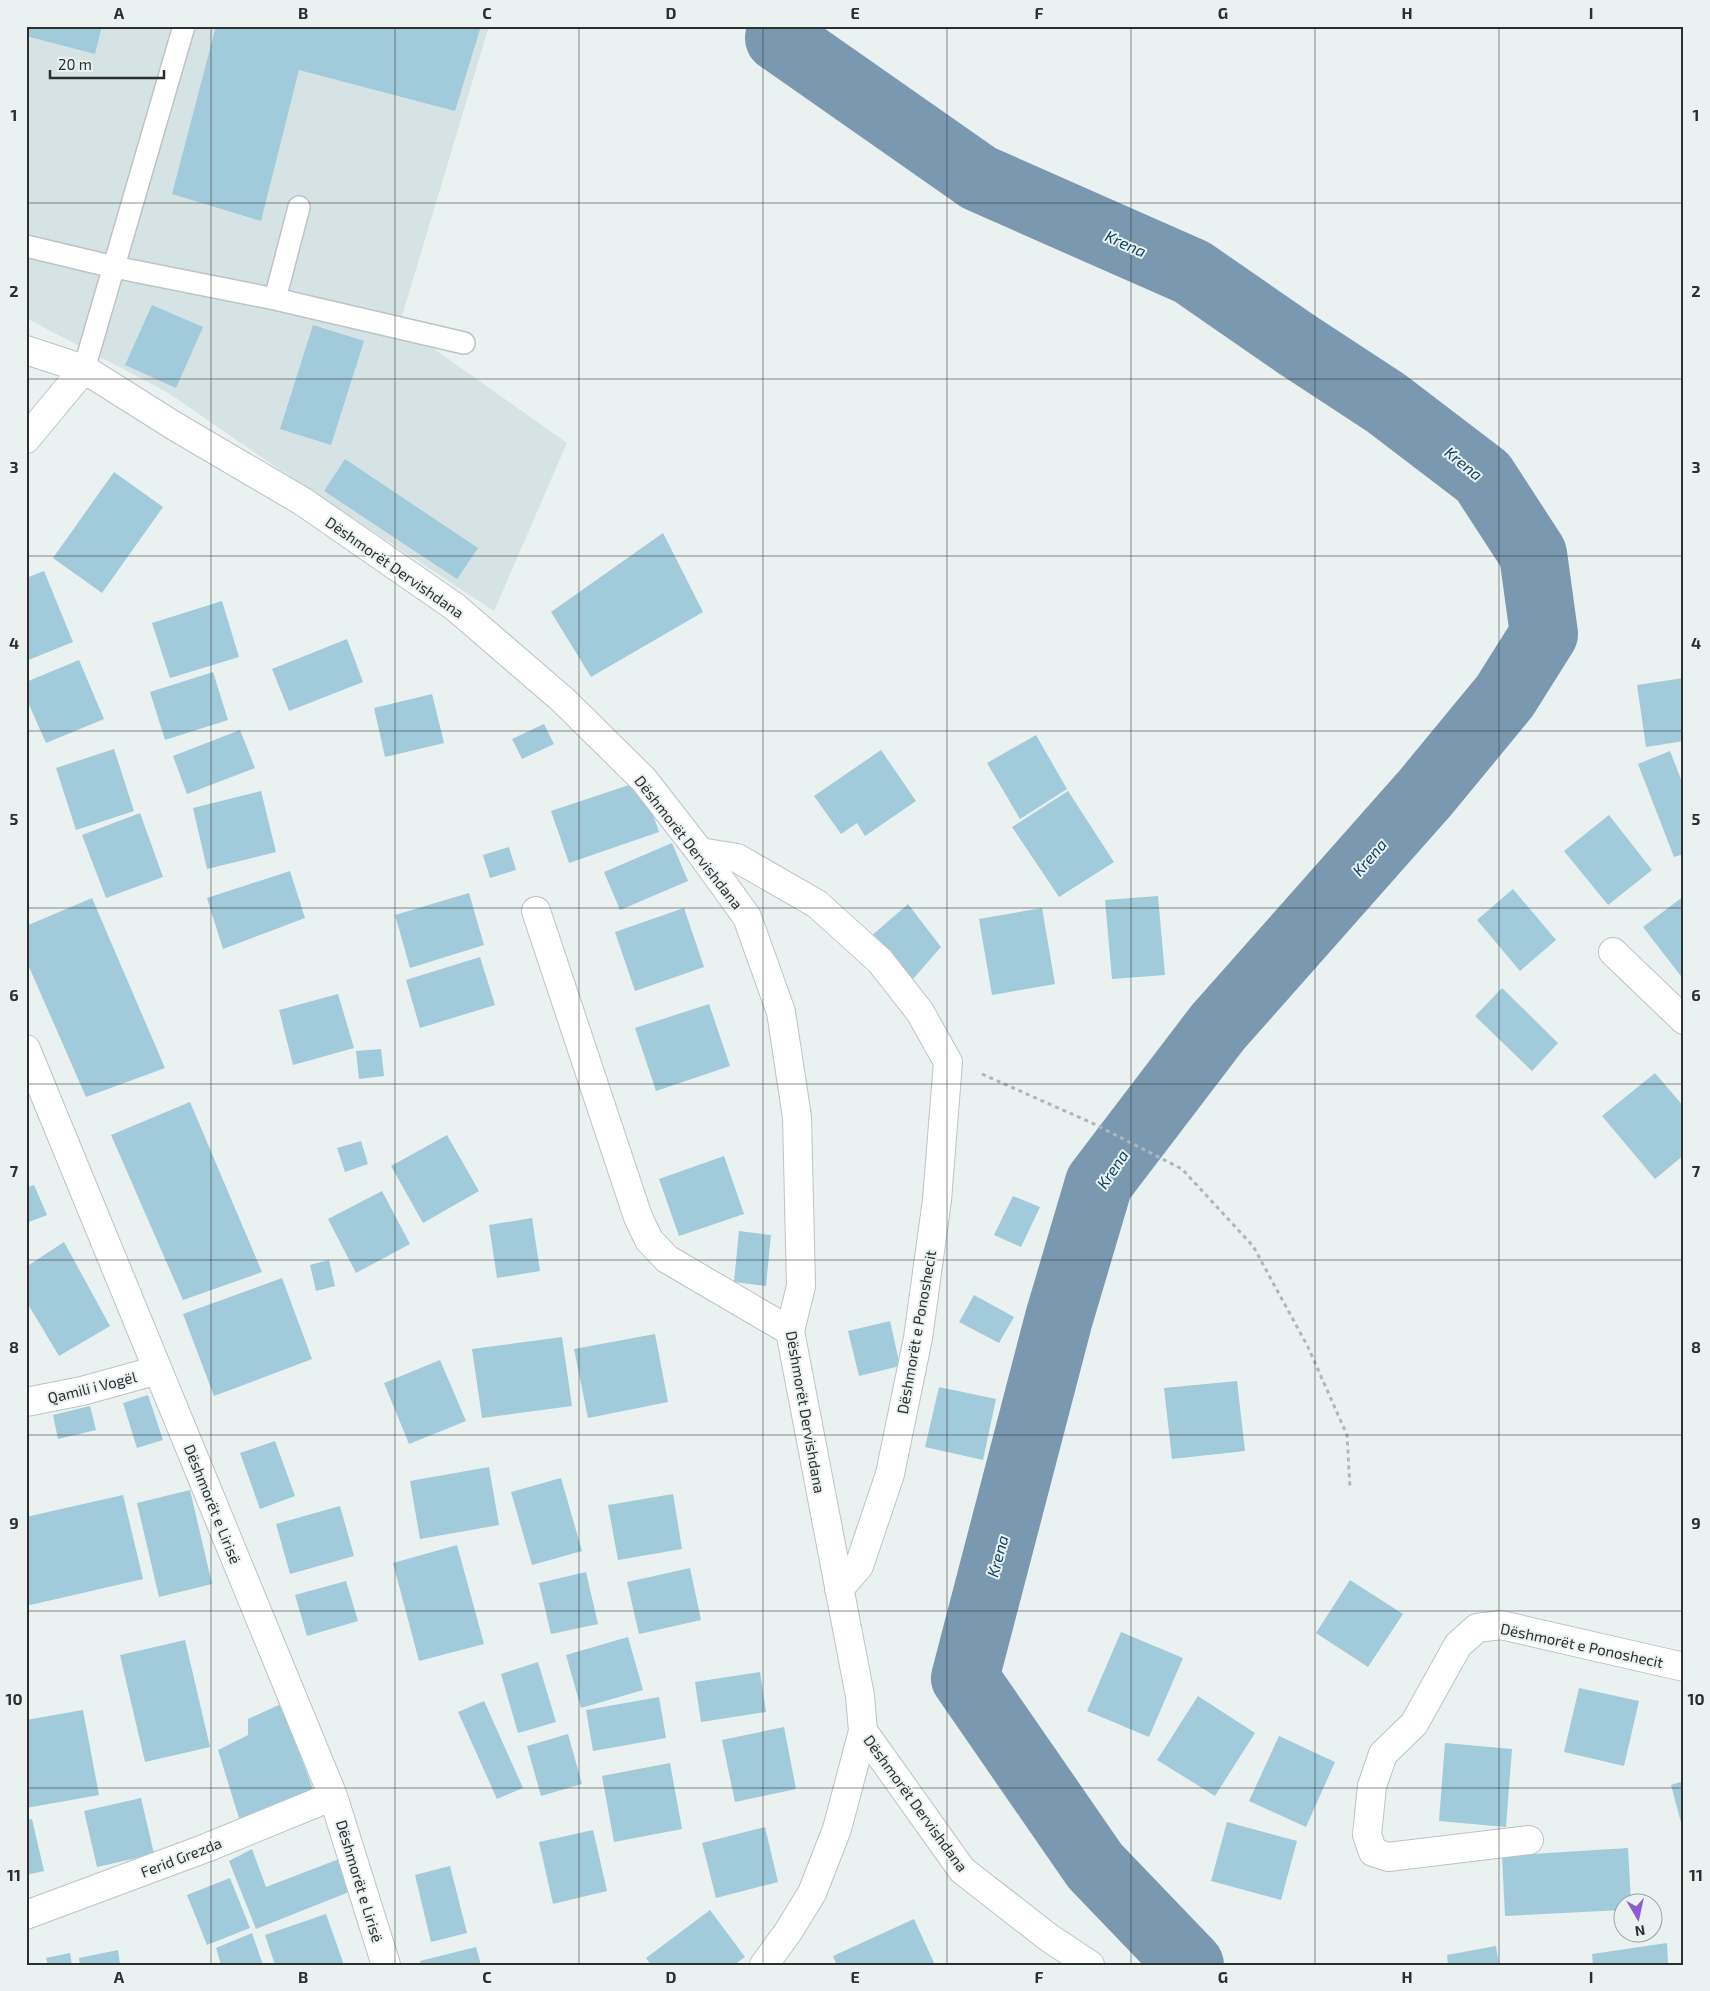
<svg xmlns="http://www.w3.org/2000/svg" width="1710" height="1991" font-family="'Exo 2',sans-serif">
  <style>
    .built { fill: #d5e3e5 }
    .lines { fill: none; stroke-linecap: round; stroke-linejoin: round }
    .river { stroke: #7a98b0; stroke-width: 68 }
    .building { fill: #a1cada }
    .service-casing { stroke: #bdc3c4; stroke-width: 24 }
    .minor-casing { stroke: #bdc3c4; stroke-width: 30 }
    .path { stroke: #b0b5b5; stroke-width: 3; stroke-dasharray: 4 4; stroke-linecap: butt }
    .service { stroke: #fff; stroke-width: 21 }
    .minor { stroke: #fff; stroke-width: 28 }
    .grid { fill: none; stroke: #2d2f2f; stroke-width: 1; stroke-opacity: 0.55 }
    .labels { text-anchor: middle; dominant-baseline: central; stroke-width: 4; stroke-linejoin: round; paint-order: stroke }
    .street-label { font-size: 15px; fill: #2d2f2f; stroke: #eaf1f1 }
    .water-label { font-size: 16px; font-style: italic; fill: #0e4264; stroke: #eaf1f1 }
    .neatline { fill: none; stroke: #2d2f2f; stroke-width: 2 }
    .grid-label { font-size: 16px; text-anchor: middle; font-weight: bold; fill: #2d2f2f }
  </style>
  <rect width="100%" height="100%" fill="#eaf1f1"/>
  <!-- built -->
  <path class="built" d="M 26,26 L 489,26 L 400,323 L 396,322 L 567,443 L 494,611 L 283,472 L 167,392 L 26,318 Z"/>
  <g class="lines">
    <!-- river -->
    <path class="river" d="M 781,26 L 779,38 L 979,178 L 1192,272 L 1296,344 L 1386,403 L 1483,477 L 1533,554 L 1544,634 L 1505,696 L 1426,792 L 1218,1027 L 1099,1183 L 1059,1318 L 965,1678 L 1095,1866 L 1190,1965"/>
  </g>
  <!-- building -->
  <path class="building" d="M 26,26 L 102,26 L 95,54 L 26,36 Z
    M 216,26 L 481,26 L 455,111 L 299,70 L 261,221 L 172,194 Z
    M 152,305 L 203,327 L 176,388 L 125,365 Z
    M 313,325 L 364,341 L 331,445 L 280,429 Z
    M 345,459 L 478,548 L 457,579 L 324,491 Z
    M 114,472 L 163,507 L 102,593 L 53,558 Z
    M 663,533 L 703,612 L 591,677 L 551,612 Z
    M 44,571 L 73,642 L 26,661 L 26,578 Z
    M 222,601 L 239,657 L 170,678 L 152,623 Z
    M 347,639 L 363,682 L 289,711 L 272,669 Z
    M 79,660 L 104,719 L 46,743 L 26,698 L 26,682 Z
    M 213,672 L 228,720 L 165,740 L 150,692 Z
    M 1684,678 L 1684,741 L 1646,747 L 1637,685 Z
    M 432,694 L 444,743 L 385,757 L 374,708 Z
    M 544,724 L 554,744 L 522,759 L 512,739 Z
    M 240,730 L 255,768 L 187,794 L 173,756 Z
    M 1036,735 L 1067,789 L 1020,819 L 987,763 Z
    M 114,749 L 134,811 L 76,830 L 56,768 Z
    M 881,750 L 916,801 L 865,836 L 857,823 L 841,834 L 814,796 Z
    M 1670,751 L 1684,787 L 1684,854 L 1674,857 L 1638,764 Z
    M 641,781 L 659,832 L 569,863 L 551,811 Z
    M 261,791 L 276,852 L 207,869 L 193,808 Z
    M 1068,791 L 1114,862 L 1059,897 L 1012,827 Z
    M 140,813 L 163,877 L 106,898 L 82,835 Z
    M 1609,815 L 1652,870 L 1608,905 L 1564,851 Z
    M 672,843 L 688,881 L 620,910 L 604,872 Z
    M 509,847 L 516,870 L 490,878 L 483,855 Z
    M 290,871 L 305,918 L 223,949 L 207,898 Z
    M 1513,889 L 1556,940 L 1520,971 L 1477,920 Z
    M 469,893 L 484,945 L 410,968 L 395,915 Z
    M 1158,896 L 1165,975 L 1112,979 L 1105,900 Z
    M 1684,896 L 1684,980 L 1643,927 Z
    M 92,898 L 165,1068 L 86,1097 L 26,960 L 26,926 Z
    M 908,904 L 941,947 L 913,979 L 869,938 Z
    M 684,908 L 704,967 L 635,991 L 615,932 Z
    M 1042,908 L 1055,984 L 992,995 L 979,919 Z
    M 480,957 L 495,1005 L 420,1028 L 406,980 Z
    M 1502,988 L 1558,1043 L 1532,1071 L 1475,1016 Z
    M 338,994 L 354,1048 L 293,1065 L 279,1010 Z
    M 709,1004 L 730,1066 L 656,1091 L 635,1028 Z
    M 381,1049 L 384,1076 L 359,1079 L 356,1051 Z
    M 1655,1073 L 1684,1107 L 1684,1155 L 1655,1179 L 1602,1116 Z
    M 190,1102 L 262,1272 L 183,1300 L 111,1135 Z
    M 447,1135 L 479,1191 L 423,1223 L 391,1166 Z
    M 361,1141 L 368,1164 L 345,1172 L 337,1148 Z
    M 724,1156 L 744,1214 L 679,1236 L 659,1179 Z
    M 34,1185 L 47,1215 L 26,1223 L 26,1188 Z
    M 382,1191 L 410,1244 L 356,1273 L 328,1219 Z
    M 1013,1196 L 1040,1207 L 1021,1247 L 994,1235 Z
    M 532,1218 L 540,1271 L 497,1278 L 489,1225 Z
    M 739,1231 L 771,1235 L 766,1286 L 734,1282 Z
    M 64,1242 L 110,1326 L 59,1356 L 26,1301 L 26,1267 Z
    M 329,1260 L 335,1286 L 316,1291 L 310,1265 Z
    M 282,1278 L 312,1359 L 214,1396 L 183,1314 Z
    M 974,1295 L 1014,1317 L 999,1343 L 959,1322 Z
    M 890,1321 L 900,1366 L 859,1376 L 848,1331 Z
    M 655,1334 L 668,1402 L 588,1418 L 574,1349 Z
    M 562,1337 L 572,1406 L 482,1418 L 472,1349 Z
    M 440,1360 L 466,1421 L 409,1444 L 384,1383 Z
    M 1237,1381 L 1245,1451 L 1172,1459 L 1164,1388 Z
    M 939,1387 L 996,1399 L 983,1460 L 925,1447 Z
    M 148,1395 L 163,1440 L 137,1448 L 123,1403 Z
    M 90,1406 L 96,1430 L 58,1439 L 53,1415 Z
    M 275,1441 L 295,1496 L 260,1509 L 240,1453 Z
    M 489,1467 L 499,1525 L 420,1539 L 410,1481 Z
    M 561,1478 L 582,1551 L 532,1565 L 511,1492 Z
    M 190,1490 L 212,1584 L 159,1597 L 137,1503 Z
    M 673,1494 L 682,1549 L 618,1560 L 608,1505 Z
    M 123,1495 L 143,1579 L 26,1606 L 26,1517 Z
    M 340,1506 L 354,1556 L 290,1574 L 276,1524 Z
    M 457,1545 L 484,1644 L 419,1661 L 393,1563 Z
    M 690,1568 L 701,1620 L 639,1634 L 627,1582 Z
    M 586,1572 L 598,1624 L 551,1634 L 539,1583 Z
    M 1350,1580 L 1403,1614 L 1368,1667 L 1316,1633 Z
    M 346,1581 L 358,1621 L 307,1636 L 295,1595 Z
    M 1121,1632 L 1183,1658 L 1149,1737 L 1087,1711 Z
    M 628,1637 L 643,1690 L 581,1708 L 566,1655 Z
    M 185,1640 L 210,1747 L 145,1762 L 120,1655 Z
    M 538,1662 L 556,1722 L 518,1733 L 501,1674 Z
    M 760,1672 L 766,1712 L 701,1722 L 695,1682 Z
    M 1579,1688 L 1639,1701 L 1624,1766 L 1564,1752 Z
    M 1198,1696 L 1255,1733 L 1215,1796 L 1157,1760 Z
    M 659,1697 L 666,1738 L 593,1751 L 586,1710 Z
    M 484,1701 L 523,1788 L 497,1799 L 458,1712 Z
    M 281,1704 L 314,1792 L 239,1818 L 218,1750 L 248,1735 L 248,1719 Z
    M 83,1710 L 99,1795 L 26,1808 L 26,1720 Z
    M 784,1727 L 796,1789 L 735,1802 L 722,1740 Z
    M 568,1734 L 582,1784 L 541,1796 L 527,1746 Z
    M 1279,1736 L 1335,1762 L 1306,1827 L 1249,1801 Z
    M 1445,1743 L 1512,1749 L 1506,1827 L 1439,1821 Z
    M 670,1763 L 682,1829 L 614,1842 L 602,1776 Z
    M 1684,1781 L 1684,1830 L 1683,1830 L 1671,1785 Z
    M 141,1798 L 154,1854 L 97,1867 L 84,1811 Z
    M 32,1819 L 44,1871 L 26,1875 L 26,1820 Z
    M 1227,1822 L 1297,1841 L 1281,1900 L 1211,1881 Z
    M 765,1827 L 778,1882 L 716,1898 L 702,1843 Z
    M 593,1830 L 607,1891 L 553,1904 L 539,1842 Z
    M 1628,1848 L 1631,1904 L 1622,1904 L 1622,1910 L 1505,1916 L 1502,1856 Z
    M 252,1849 L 266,1887 L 339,1859 L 349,1892 L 256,1929 L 229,1861 Z
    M 450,1866 L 467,1933 L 431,1942 L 415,1875 Z
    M 230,1878 L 250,1928 L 207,1945 L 187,1895 Z
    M 710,1910 L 745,1957 L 734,1965 L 651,1965 L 646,1958 Z
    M 326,1914 L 344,1965 L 275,1965 L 265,1935 Z
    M 914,1919 L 935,1965 L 837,1965 L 833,1956 Z
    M 252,1933 L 263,1965 L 221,1965 L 216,1948 Z
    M 1667,1943 L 1668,1965 L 1593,1965 L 1592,1954 Z
    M 1496,1946 L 1499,1965 L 1448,1965 L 1447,1955 Z
    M 476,1947 L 481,1965 L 421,1965 L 420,1961 Z
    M 118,1950 L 120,1965 L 80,1965 L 79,1958 Z
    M 70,1953 L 72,1965 L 48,1965 L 46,1958 Z"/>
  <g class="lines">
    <defs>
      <path id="service" d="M 26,246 L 114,267 L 275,299 L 299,207
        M 275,299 L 464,343
        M 84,369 L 184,26"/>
      <path id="minor" d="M 26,350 L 84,369 L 176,427 L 302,501 L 455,607 L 563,700 L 644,780 L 700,852 L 747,917 L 781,1012 L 797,1117 L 801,1286 L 790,1331 L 860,1696 L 863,1731 L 837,1829 L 812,1893 L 788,1932 L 764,1965
        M 26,439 L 84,369
        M 700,852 L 737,858 L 817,904 L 880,961 L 920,1012 L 948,1062 L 937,1200 L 918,1338 L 890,1474 L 859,1566 L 839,1589
        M 536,911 L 638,1217 L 649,1240 L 667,1259 L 790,1331
        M 1613,952 L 1684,1020
        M 26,1049 L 333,1796 L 386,1965
        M 26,1402 L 82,1391 L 158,1370
        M 863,1731 L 962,1870 L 1048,1937 L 1090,1965
        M 1529,1840 L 1388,1857 L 1373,1852 L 1367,1835 L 1372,1786 L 1383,1754 L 1414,1724 L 1458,1645 L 1477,1628 L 1501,1625 L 1684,1667
        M 26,1915 L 206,1848 L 333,1796"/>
    </defs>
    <!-- service casing -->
    <use href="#service" class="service-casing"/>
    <!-- minor casing -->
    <use href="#minor" class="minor-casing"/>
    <!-- path -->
    <path class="path" d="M 982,1074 L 1092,1123 L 1182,1169 L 1253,1246 L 1308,1347 L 1347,1435 L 1350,1488"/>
    <!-- service -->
    <use href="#service" class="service"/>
    <!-- minor -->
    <use href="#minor" class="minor"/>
  </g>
  <!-- grid -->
  <path class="grid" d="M 211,26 L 211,1965M 395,26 L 395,1965M 579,26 L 579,1965M 763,26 L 763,1965M 947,26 L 947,1965M 1131,26 L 1131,1965M 1315,26 L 1315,1965M 1499,26 L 1499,1965M 26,203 L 1684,203M 26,379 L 1684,379M 26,556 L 1684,556M 26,731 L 1684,731M 26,908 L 1684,908M 26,1084 L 1684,1084M 26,1260 L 1684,1260M 26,1435 L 1684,1435M 26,1611 L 1684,1611M 26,1788 L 1684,1788"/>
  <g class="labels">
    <!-- street labels -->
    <g class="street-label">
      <text transform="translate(395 567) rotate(35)">Dëshmorët Dervishdana</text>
      <text transform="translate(689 842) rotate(52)">Dëshmorët Dervishdana</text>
      <text transform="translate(916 1332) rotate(-80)">Dëshmorët e Ponoshecit</text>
      <text transform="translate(92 1387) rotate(-14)">Qamili i Vogël</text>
      <text transform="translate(806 1412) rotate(80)">Dëshmorët Dervishdana</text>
      <text transform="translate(213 1504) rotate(68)">Dëshmorët e Lirisë</text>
      <text transform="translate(1582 1645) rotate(12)">Dëshmorët e Ponoshecit</text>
      <text transform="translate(916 1803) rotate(54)">Dëshmorët Dervishdana</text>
      <text transform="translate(181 1857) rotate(-21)">Ferid Grezda</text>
      <text transform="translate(360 1881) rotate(73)">Dëshmorët e Lirisë</text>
    </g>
    <!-- water labels -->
    <g class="water-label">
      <text transform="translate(1126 243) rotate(24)">Krena</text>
      <text transform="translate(1464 463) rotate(39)">Krena</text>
      <text transform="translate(1369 857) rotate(-49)">Krena</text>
      <text transform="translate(1112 1169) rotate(-56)">Krena</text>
      <text transform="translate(997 1556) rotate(-75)">Krena</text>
    </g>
  </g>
  <!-- border -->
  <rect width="1710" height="1991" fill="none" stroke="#eaf1f1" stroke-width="55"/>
  <!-- north arrow -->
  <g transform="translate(1638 1918) rotate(171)"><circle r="24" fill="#eaf1f1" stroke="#9ea3a3"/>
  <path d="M0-4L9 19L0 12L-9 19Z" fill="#8d5bd4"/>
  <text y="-8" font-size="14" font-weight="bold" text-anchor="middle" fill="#2d2f2f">N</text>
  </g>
  <!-- scale -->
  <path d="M50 70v8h114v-8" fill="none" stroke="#2d2f2f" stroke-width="2.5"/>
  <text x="58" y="70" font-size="15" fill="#2d2f2f" stroke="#eaf1f1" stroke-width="4" paint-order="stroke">20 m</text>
  <rect x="28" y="28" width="1654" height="1936" class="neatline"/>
  <g class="grid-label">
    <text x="119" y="19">A</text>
    <text x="303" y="19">B</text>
    <text x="487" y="19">C</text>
    <text x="671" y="19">D</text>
    <text x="855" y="19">E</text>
    <text x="1039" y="19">F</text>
    <text x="1223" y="19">G</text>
    <text x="1407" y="19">H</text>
    <text x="1591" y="19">I</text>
    <text x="14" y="121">1</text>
    <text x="1696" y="121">1</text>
    <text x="14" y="297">2</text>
    <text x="1696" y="297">2</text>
    <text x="14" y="473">3</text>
    <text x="1696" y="473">3</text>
    <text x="14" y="649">4</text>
    <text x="1696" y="649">4</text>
    <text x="14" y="825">5</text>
    <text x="1696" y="825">5</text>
    <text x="14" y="1001">6</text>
    <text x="1696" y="1001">6</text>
    <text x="14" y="1177">7</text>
    <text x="1696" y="1177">7</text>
    <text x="14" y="1353">8</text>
    <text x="1696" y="1353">8</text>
    <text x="14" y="1529">9</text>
    <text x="1696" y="1529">9</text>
    <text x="14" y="1705">10</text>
    <text x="1696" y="1705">10</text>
    <text x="14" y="1881">11</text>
    <text x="1696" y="1881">11</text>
    <text x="119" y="1983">A</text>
    <text x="303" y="1983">B</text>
    <text x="487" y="1983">C</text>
    <text x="671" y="1983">D</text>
    <text x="855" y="1983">E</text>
    <text x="1039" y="1983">F</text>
    <text x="1223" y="1983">G</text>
    <text x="1407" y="1983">H</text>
    <text x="1591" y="1983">I</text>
  </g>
</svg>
